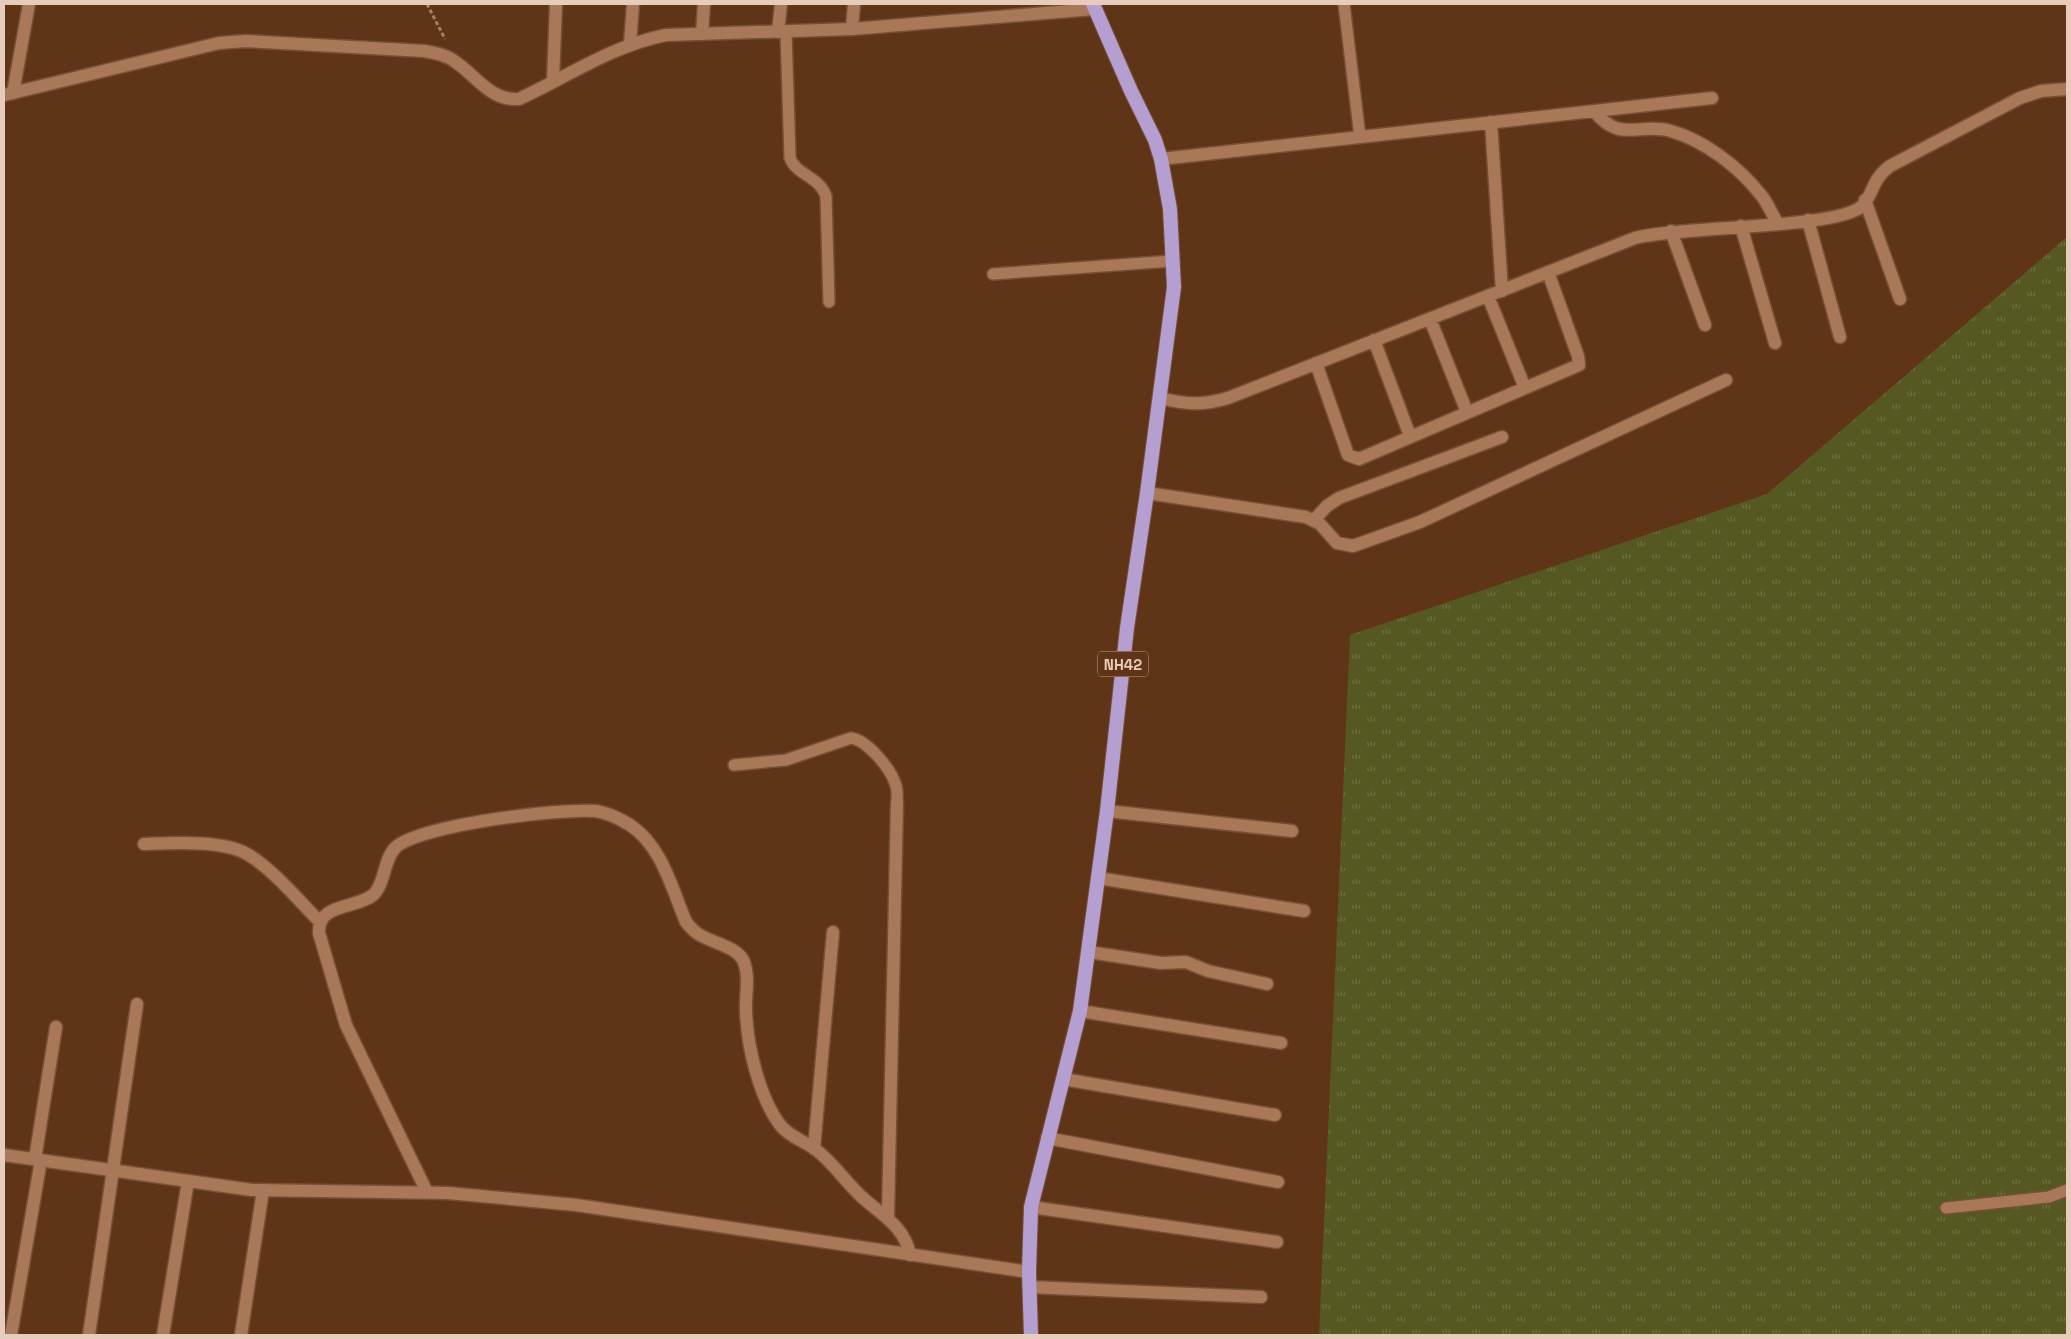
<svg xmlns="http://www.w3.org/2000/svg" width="2071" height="1339" font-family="'Space Grotesk',sans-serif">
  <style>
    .grass { fill: url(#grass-tufts) }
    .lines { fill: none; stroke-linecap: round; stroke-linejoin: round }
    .service-casing { stroke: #755038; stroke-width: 14 }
    .minor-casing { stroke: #755038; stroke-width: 15 }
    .tertiary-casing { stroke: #755038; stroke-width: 15 }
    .trunk-casing { stroke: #755038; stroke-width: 16 }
    .path { stroke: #a4816a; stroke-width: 3; stroke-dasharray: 4 2.5; stroke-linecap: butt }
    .service { stroke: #a87859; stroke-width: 11 }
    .minor { stroke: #a87859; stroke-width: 12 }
    .tertiary { stroke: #a87859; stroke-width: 12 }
    .trunk { stroke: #b49fd0; stroke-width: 14 }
    .labels { text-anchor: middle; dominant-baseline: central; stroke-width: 5; stroke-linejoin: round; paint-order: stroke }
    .shield { fill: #603517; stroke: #be9f8a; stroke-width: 1 }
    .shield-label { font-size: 15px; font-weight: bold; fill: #e7ccbc }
  </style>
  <defs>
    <pattern id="grass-tufts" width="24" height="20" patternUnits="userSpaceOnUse" patternTransform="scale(1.25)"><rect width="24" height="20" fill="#555921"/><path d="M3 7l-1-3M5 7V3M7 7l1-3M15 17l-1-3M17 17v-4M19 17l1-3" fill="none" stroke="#6d703f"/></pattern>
  </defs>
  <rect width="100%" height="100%" fill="#603517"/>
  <!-- grass -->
  <path class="grass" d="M 2067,237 L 2067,1335 L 1319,1335 L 1350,635 L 1767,494 Z"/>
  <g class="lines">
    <defs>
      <path id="service" d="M 1344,4 L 1360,137
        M 786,32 L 790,158 C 796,175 819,176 826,196 L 829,302
        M 993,274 L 1172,261
        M 734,765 L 786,760 L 851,738 C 867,740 890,768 895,783 C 898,789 897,797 897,803
        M 1946,1208 L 2049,1197 L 2067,1190"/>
      <path id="minor" d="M 852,29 L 854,4
        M 778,32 L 781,4
        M 702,34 L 704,4
        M 630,44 L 633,4
        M 553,81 L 556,4
        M 13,93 L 29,4
        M 1594,111 C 1621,144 1637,122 1671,131 C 1705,141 1739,167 1761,195 C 1768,203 1772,215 1778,224
        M 1491,122 L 1502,291
        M 1161,159 L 1712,98
        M 1865,200 L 1900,299
        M 1808,220 L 1840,337
        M 1741,226 L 1775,343
        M 1671,231 L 1705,325
        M 1488,296 L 1525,388
        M 1430,319 L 1467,412
        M 1374,340 L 1410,436
        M 1316,363 L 1348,455 L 1359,459 L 1579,365 L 1578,356 L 1548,272
        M 1159,398 C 1186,404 1201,406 1228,398 L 1635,238 C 1679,226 1838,229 1862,206 C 1874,194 1871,180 1890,166 L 2020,98 L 2041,91 L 2067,89
        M 1147,493 L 1306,517 L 1320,524 L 1337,543 L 1353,546 L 1420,522 L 1726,380
        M 1314,520 L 1327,506 L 1339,498 L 1502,437
        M 1107,811 L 1292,831
        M 144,844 C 173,843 222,840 247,854 C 273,869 299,901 320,922
        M 1098,878 L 1304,911
        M 1089,952 L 1161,963 L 1186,962 L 1208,971 L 1267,984
        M 1080,1011 L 1281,1043
        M 1063,1079 L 1275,1115
        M 1047,1138 L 1278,1182
        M 814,1149 L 833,932
        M 35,1159 L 56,1027
        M 427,1192 L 346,1025 L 319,933 C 317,903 356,909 373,895 C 386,883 383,859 396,847 C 421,825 560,808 595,811 C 607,812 620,819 630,825 C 662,846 672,889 686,922 C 690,927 694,932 700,935 C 713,943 738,947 744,962 C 750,978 745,995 746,1011 C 747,1045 759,1098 781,1126 C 790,1137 804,1141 815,1149 C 834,1163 846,1183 863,1198 C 882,1215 905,1227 910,1255
        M 1031,1207 L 1277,1242
        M 888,1216 L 897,803
        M 1029,1287 L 1261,1297
        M 11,1335 L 41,1160
        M 89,1335 L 137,1004
        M 163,1335 L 188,1181
        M 241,1335 L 263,1190"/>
      <path id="tertiary" d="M 4,95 L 219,43 L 246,41 L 424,51 C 436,53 447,55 457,63 C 478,78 491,101 519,99 C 569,76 611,46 666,35 L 852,29 L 1094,9
        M 4,1155 L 252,1190 L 448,1193 L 576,1205 L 1029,1272"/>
      <path id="trunk" d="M 1031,1335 L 1029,1272 L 1031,1207 L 1080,1011 L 1107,811 L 1127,628 L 1147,493 L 1174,287 L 1170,209 L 1161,159 L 1155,140 L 1131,91 L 1093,4"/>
    </defs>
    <!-- service casing -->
    <use href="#service" class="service-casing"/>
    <!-- minor casing -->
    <use href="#minor" class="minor-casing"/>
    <!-- tertiary casing -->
    <use href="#tertiary" class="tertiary-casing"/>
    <!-- trunk casing -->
    <use href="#trunk" class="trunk-casing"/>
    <!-- path -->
    <path class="path" d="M 427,4 L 445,39"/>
    <!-- service -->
    <use href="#service" class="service"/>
    <!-- minor -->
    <use href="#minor" class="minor"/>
    <!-- tertiary -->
    <use href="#tertiary" class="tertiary"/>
    <!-- trunk -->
    <use href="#trunk" class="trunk"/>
  </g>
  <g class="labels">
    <!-- shield labels -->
    <rect class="shield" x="1098" y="651.5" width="50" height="25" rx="4"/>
    <g class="shield-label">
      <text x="1123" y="664">NH42</text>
    </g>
  </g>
  <!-- border -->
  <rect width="2071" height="1339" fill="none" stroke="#e7ccbc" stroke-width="10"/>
</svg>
